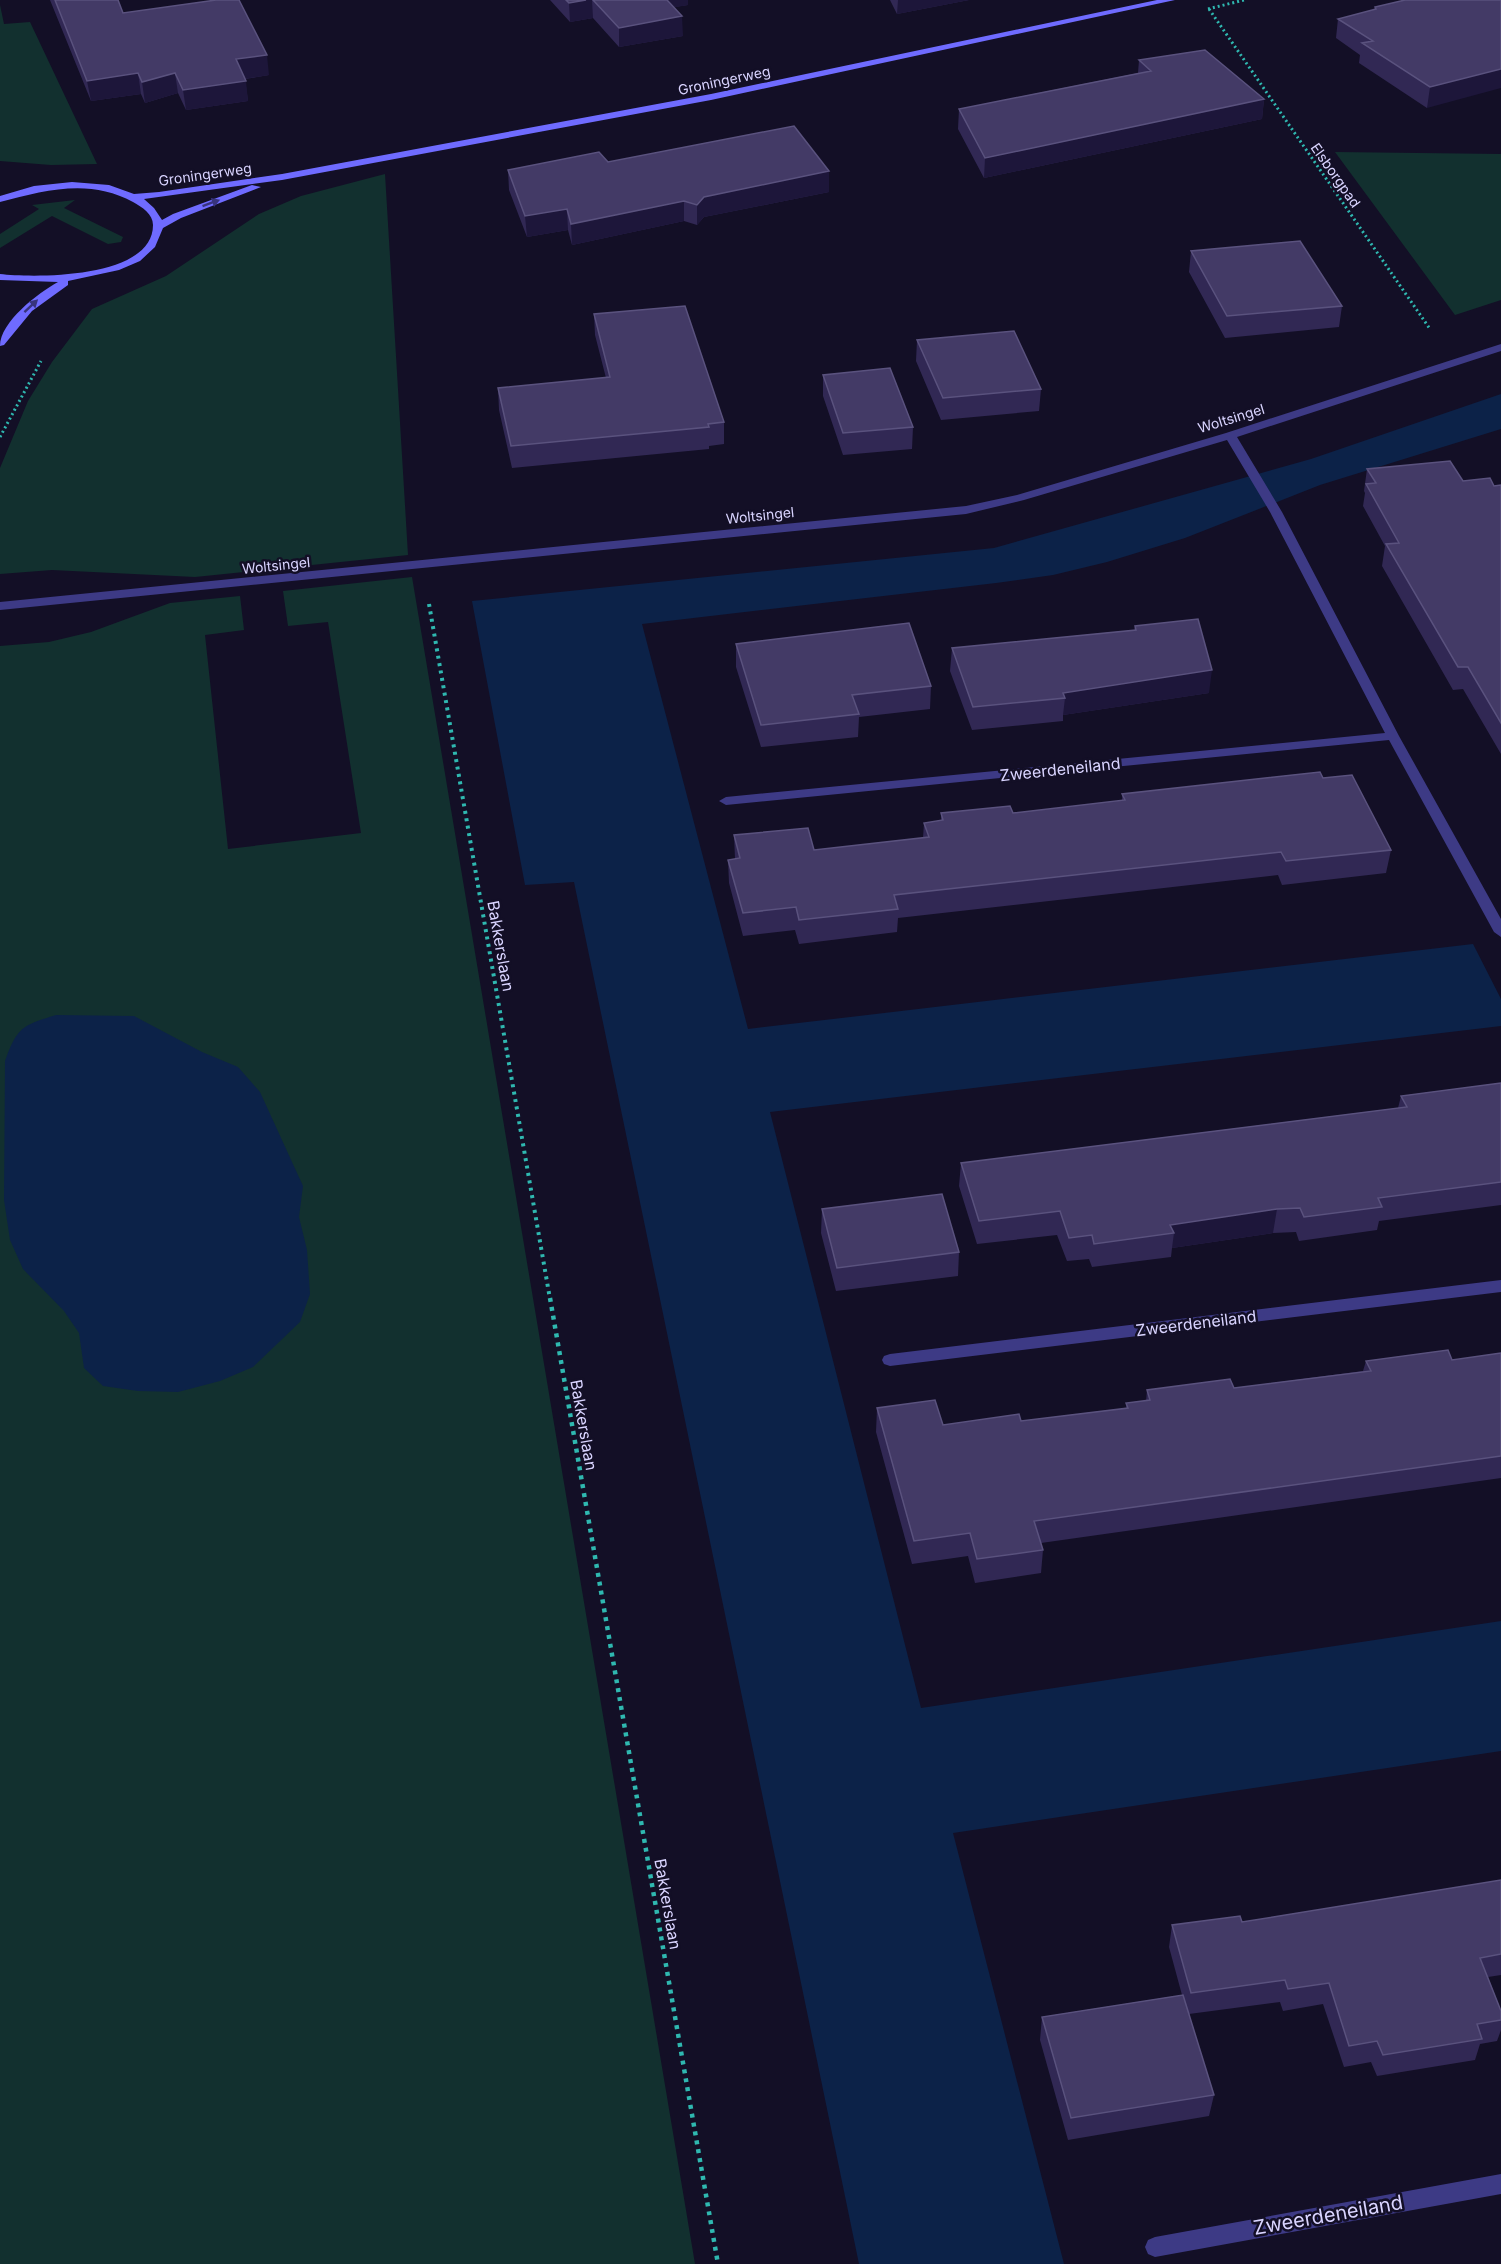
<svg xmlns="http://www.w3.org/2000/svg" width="1501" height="2264" font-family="Inter,sans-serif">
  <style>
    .green { fill: #12302f }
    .water { fill: #0c2248 }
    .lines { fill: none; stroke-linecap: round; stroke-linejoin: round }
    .path-far2 { stroke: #2fb8b0; stroke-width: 3; stroke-dasharray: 2 3; stroke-linecap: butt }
    .path-far1 { stroke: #2fb8b0; stroke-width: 4; stroke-dasharray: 3 4.5; stroke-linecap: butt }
    .path { stroke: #2fb8b0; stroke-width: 4.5; stroke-dasharray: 4 5; stroke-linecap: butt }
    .street { fill: #3d3a85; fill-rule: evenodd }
    .secondary { fill: #6f6bff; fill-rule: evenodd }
    .wall { fill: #312854 }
    .shaded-wall { fill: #1d163a }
    .building { fill: #433a66; stroke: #5a527e; stroke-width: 1.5 }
    .oneway { fill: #38347d }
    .labels { text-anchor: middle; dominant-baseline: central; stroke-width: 5; stroke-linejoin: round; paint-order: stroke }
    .far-street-label { font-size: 14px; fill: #d9d4ff; stroke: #130f26 }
    .street-label { font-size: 16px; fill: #d9d4ff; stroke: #130f26 }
    .near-street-label { font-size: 20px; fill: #d9d4ff; stroke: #130f26 }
  </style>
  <rect width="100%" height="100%" fill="#130f26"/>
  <!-- green -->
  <path class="green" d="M 0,5 L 4,24 L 30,22 L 97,164 L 51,165 L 0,161 Z
    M 1335,152 L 1501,154 L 1501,300 L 1455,315 Z
    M 385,174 L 408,555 L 195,577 L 52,570 L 0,574 L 0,468 L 28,401 L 52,362 L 92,309 L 166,276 L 259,214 L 301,196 Z
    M 75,200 L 64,208 L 123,237 L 121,242 L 108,244 L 52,216 L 0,248 L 0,234 L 39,209 L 32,205 Z
    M 412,577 L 695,2264 L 0,2264 L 0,646 L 49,642 L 91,632 L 170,603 L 240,596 L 244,630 L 205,635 L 228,849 L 361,833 L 328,622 L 288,626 L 283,591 Z"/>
  <!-- water -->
  <path class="water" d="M 1501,394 L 1501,429 L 1320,485 L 1185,538 L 1107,562 L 1053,575 L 996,583 L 642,624 L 748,1029 L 1473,944 L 1501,999 L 1501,1026 L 770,1112 L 921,1708 L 1501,1621 L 1501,1751 L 953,1833 L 1064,2264 L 859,2264 L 574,882 L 525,885 L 472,601 L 994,548 L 1311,459 Z
    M 56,1015 L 134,1016 L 202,1052 L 238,1067 L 260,1092 L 303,1186 L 299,1217 L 307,1250 L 310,1294 L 300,1322 L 253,1367 L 220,1381 L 178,1392 L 138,1391 L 103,1386 L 84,1368 L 79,1333 L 64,1311 L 23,1269 L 10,1240 L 4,1200 L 5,1061 C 17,1027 23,1025 56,1015 Z"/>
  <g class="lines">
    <!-- path-far2 -->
    <path class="path-far2" d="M 1208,9 L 1244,0
      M 1209,9 L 1430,329
      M 0,437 L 41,361"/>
    <!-- path-far1 -->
    <path class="path-far1" d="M 429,604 L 550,1299"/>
    <!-- path -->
    <path class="path" d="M 550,1298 L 718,2264"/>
    <!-- street -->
    <path class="street" d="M 1501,344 L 1501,351 L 1237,437 L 1282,512 L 1399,736 L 1501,919 L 1501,937 L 1494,932 L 1389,740 L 726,805 L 719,801 L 726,797 L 1385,733 L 1270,512 L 1227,440 L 1024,500 L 966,514 L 0,610 L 0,602 L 966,506 L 1017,495 L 1226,433 Z
      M 1501,1280 L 1501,1292 L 890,1366 L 884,1364 L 882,1360 L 884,1356 L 890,1354 Z
      M 1501,2174 L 1501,2194 L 1155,2257 L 1148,2254 L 1145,2247 L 1148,2240 L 1155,2237 Z"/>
    <!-- secondary -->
    <path class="secondary" d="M 1157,0 L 1175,0 L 711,100 L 282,180 L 144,199 L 154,208 L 162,220 L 173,214 L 252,185 L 261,187 L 181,218 L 163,228 L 155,247 L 140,261 L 119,270 L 68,281 L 68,285 L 32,311 L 4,345 L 0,346 C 0,322 38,293 58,282 L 0,280 L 0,274 C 35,278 153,279 153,225 C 153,214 142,207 133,202 C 90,178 45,190 0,202 L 0,196 L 34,186 L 72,182 L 109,185 L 134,194 L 159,192 L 282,174 L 711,94 Z"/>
  </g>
  <!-- wall -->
  <path class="wall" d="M 50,0 L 118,0 L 123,13 L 269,75 L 245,79 L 248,101 L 186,110 L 178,93 L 145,103 L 141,94 L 91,101 Z
    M 550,0 L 688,0 L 688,5 L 674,7 L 683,36 L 619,47 L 593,18 L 570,22 Z
    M 890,0 L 969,0 L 897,14 Z
    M 1501,0 L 1427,108 L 1359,63 L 1360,55 L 1336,38 L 1338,19 L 1374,10 L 1375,7 Z
    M 1139,60 L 1264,99 L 1262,119 L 984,178 L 958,129 L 959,109 L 1138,73 Z
    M 608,162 L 829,171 L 829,192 L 704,217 L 697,225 L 684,221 L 572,245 L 568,230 L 527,237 L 509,190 L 508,170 Z
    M 1191,251 L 1342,306 L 1339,327 L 1225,338 L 1189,272 Z
    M 594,314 L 724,422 L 724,444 L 709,446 L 709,449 L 512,468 L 499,410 L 498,388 L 606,378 L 595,335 Z
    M 917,340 L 1041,389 L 1039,411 L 941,420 L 916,361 Z
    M 823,375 L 913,427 L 912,449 L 843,455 L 823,396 Z
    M 1367,469 L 1463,481 L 1494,486 L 1501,485 L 1501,754 L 1463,689 L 1453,690 L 1382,566 L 1385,546 L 1363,506 L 1365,493 L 1364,491 Z
    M 1135,626 L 1209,693 L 1063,715 L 1063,721 L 972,730 L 950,671 L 952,648 L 1134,630 Z
    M 736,644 L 931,686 L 930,709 L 859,717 L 858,737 L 761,747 L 736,667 Z
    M 1323,778 L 1391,850 L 1386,873 L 1282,885 L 1278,875 L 898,918 L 897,932 L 799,944 L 795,930 L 743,936 L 729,883 L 728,860 L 735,859 L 734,835 L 814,850 L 923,838 L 924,823 L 941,821 L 941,813 L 1013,813 L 1122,801 L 1122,794 Z
    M 1501,1083 L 1501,1205 L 1379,1221 L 1377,1230 L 1299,1241 L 1296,1232 L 1273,1233 L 1172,1248 L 1171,1257 L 1092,1267 L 1089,1259 L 1067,1261 L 1057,1235 L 977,1244 L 959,1186 L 961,1163 L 1398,1108 L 1401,1096 Z
    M 822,1209 L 959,1252 L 958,1276 L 836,1291 L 821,1233 Z
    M 1501,1353 L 1501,1478 L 1041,1543 L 1043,1550 L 1041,1573 L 975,1583 L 968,1556 L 912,1564 L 876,1432 L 877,1408 L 943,1425 L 1021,1421 L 1126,1408 L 1126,1403 L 1146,1401 L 1147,1390 L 1234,1388 L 1363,1371 L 1366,1361 L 1452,1360 Z
    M 1501,1880 L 1501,1975 L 1488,1977 L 1501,2011 L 1501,2030 L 1497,2041 L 1480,2044 L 1475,2060 L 1377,2076 L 1371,2062 L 1344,2067 L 1323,2004 L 1283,2011 L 1280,2002 L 1189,2014 L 1214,2095 L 1209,2116 L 1068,2140 L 1040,2040 L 1042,2017 L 1182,1995 L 1169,1947 L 1172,1925 L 1242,1922 Z"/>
  <!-- shaded-wall -->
  <path class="shaded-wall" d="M 586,0 L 592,0 L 593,18 L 570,22 L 569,3 Z
    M 658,0 L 688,0 L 688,5 L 659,10 Z
    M 898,0 L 969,0 L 897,14 Z
    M 682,16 L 683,36 L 619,47 L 619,28 Z
    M 267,55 L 269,75 L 238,80 L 236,59 Z
    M 1501,69 L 1501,88 L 1427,108 L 1430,87 Z
    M 138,73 L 141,94 L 91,101 L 87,81 Z
    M 175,73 L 178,93 L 145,103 L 142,82 Z
    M 246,81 L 248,101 L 186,110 L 183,90 Z
    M 1264,99 L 1262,119 L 984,178 L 985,158 Z
    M 829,171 L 829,192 L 704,217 L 697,225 L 697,205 L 704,197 Z
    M 684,201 L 684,221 L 572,245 L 571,224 Z
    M 567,209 L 568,230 L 527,237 L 525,216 Z
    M 1212,670 L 1209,693 L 1063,715 L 1065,698 L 1063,693 Z
    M 1277,1209 L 1273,1233 L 1172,1248 L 1174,1233 L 1170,1225 Z"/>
  <!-- building -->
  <path class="building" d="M 55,0 L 118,0 L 123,13 L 216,0 L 239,0 L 267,55 L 236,59 L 246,81 L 183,90 L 175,73 L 142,82 L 138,73 L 87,81 Z
    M 566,0 L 586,0 L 569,3 Z
    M 593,0 L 667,0 L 682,16 L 619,28 Z
    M 1405,0 L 1501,0 L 1501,69 L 1430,87 L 1362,43 L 1373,41 L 1338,19 L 1376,9 L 1375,7 Z
    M 1205,50 L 1264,99 L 985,158 L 959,109 L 1151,71 L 1139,60 Z
    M 794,126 L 829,171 L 704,197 L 697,205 L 684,201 L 571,224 L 567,209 L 525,216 L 508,170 L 599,152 L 608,162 Z
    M 1300,241 L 1342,306 L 1227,316 L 1191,251 Z
    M 685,306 L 724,422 L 708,424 L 709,427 L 511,446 L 498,388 L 610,377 L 594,314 Z
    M 1014,331 L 1041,389 L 943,398 L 917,340 Z
    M 890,368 L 913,427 L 843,433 L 823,375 Z
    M 1450,461 L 1463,481 L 1490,478 L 1494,486 L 1501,485 L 1501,723 L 1468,667 L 1458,667 L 1386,544 L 1399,543 L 1366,484 L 1376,483 L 1367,469 Z
    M 1198,619 L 1212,670 L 1063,693 L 1065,698 L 973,707 L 952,648 L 1136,630 L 1135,626 Z
    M 909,623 L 931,686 L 852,695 L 859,714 L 761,725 L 736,644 Z
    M 1320,772 L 1323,778 L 1352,775 L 1391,850 L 1286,861 L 1281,852 L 894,895 L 898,909 L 799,920 L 796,907 L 743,913 L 728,860 L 740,858 L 734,835 L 808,828 L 814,850 L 929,837 L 924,823 L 943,820 L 941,813 L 1010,806 L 1013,813 L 1125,800 L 1122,794 Z
    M 1501,1083 L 1501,1182 L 1378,1198 L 1382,1207 L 1304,1217 L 1300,1208 L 1277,1209 L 1170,1225 L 1174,1233 L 1094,1244 L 1092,1235 L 1069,1238 L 1060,1211 L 979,1221 L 961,1163 L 1407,1107 L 1401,1096 Z
    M 942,1194 L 959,1252 L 837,1268 L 822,1209 Z
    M 1448,1350 L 1452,1360 L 1501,1353 L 1501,1456 L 1034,1521 L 1043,1550 L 977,1559 L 970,1533 L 914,1541 L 877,1408 L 935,1400 L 943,1425 L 1019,1414 L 1021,1421 L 1128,1408 L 1126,1403 L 1150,1400 L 1147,1390 L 1230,1379 L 1234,1388 L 1371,1371 L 1366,1361 Z
    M 1501,1880 L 1501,1954 L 1480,1958 L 1501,2011 L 1501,2020 L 1477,2024 L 1482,2039 L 1383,2055 L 1377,2041 L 1349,2046 L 1329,1983 L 1288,1989 L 1285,1980 L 1191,1993 L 1172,1925 L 1240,1916 L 1242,1922 Z
    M 1183,1995 L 1214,2095 L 1071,2118 L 1042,2017 Z"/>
  <!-- one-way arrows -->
  <defs><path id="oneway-solid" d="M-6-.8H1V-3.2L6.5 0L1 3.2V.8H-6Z" transform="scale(1.5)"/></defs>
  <g class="oneway">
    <use href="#oneway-solid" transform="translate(211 203) rotate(-20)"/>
    <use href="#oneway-solid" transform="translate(31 306) rotate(-43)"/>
  </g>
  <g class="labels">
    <!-- far-street labels -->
    <g class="far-street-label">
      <text transform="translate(724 80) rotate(-12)">Groningerweg</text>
      <text transform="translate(205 174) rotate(-8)">Groningerweg</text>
      <text transform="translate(1336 175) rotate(55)">Elsborgpad</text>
      <text transform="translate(1231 418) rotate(-17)">Woltsingel</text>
      <text transform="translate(760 515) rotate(-6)">Woltsingel</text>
      <text transform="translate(276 565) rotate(-6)">Woltsingel</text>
    </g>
    <!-- street labels -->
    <g class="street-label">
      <text transform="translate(1060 769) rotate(-6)">Zweerdeneiland</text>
      <text transform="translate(501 946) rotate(80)">Bakkerslaan</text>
      <text transform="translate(1196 1323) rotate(-7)">Zweerdeneiland</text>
      <text transform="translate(584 1425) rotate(80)">Bakkerslaan</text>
      <text transform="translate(668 1904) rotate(80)">Bakkerslaan</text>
    </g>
    <!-- near-street labels -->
    <g class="near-street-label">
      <text transform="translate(1328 2215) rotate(-10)">Zweerdeneiland</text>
    </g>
  </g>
</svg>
